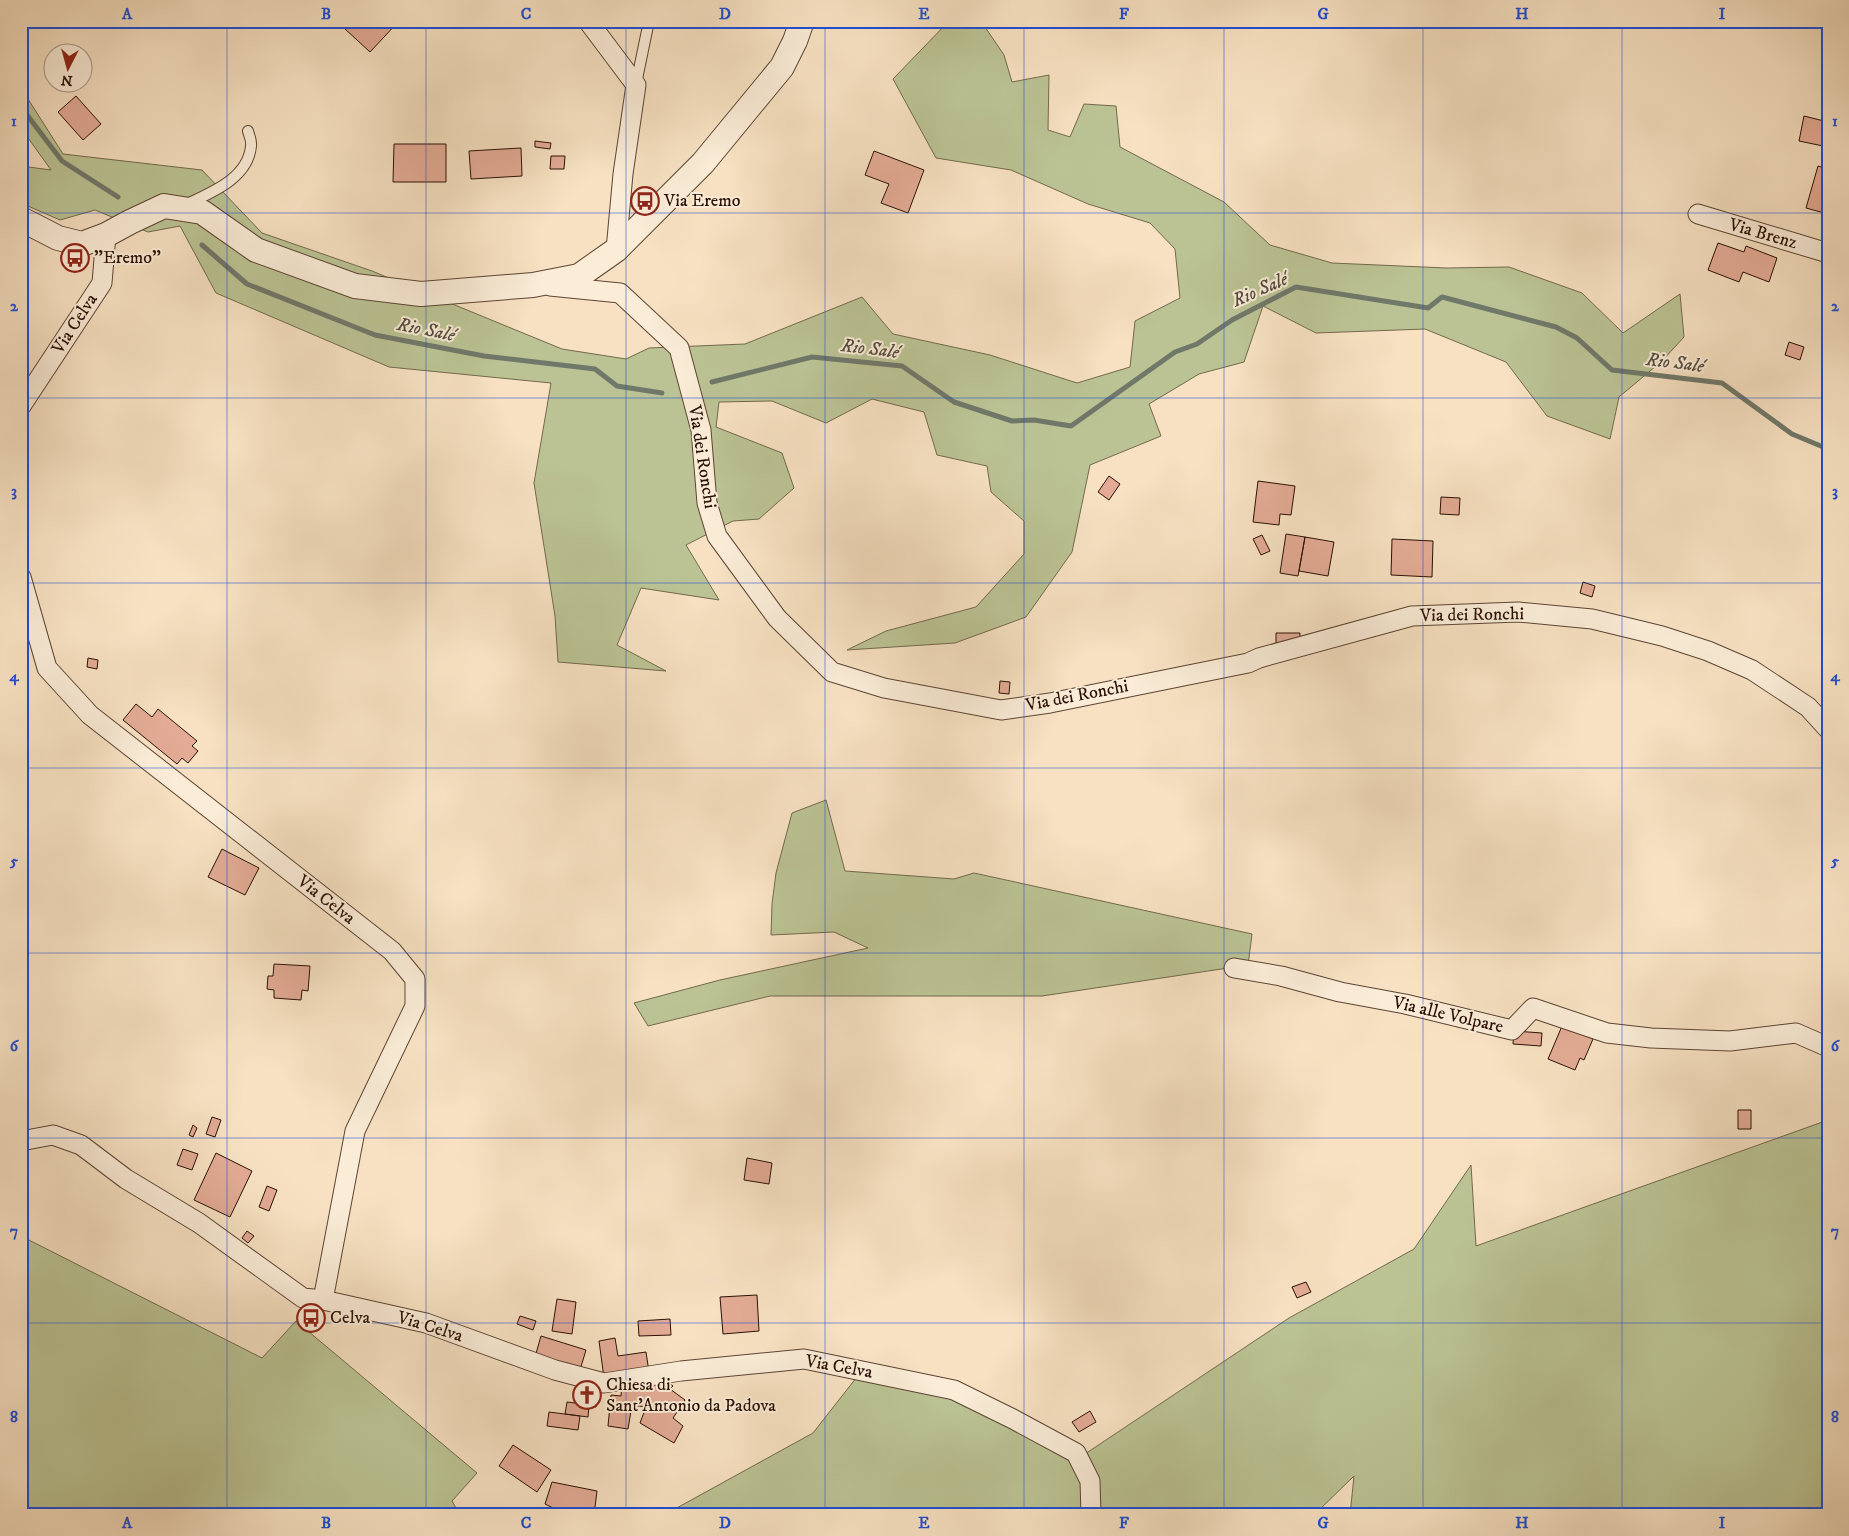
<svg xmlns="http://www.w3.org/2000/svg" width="1849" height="1536" font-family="'IM FELL DW Pica',serif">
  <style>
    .green { fill: #bbc394; stroke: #72694c }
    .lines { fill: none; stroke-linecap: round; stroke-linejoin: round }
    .stream { stroke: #70786a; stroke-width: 5 }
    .building { fill: #e3ab95; stroke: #2a0f04 }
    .service-casing { stroke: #5d4434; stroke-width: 12 }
    .minor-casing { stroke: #5d4434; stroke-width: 21 }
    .tertiary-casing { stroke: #5d4434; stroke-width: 26 }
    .service { stroke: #faecd7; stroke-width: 10 }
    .minor { stroke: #faecd7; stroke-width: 19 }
    .tertiary { stroke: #faecd7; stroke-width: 24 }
    .grid { fill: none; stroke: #1d4ed8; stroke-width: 1; stroke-opacity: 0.55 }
    .labels { text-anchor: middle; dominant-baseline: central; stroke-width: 4; stroke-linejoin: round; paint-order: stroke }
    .poi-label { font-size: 18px; fill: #2a0f04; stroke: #faecd7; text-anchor: start }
    .street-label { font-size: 18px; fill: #2a0f04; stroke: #faecd7 }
    .water-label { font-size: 19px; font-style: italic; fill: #534c40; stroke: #faecd7 }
    .neatline { fill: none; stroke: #1d4ed8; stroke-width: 2 }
    .grid-label { font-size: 16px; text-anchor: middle; font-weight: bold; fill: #1d4ed8 }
  </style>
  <rect width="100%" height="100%" fill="#f7e1c2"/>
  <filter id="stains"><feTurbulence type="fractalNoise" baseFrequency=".004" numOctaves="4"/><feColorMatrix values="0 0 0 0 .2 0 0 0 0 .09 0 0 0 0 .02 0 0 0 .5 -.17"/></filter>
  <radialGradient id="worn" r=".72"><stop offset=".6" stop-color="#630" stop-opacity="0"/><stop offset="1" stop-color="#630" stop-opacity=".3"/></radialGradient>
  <!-- green -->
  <path class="green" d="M 949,21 L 981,21 L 1004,55 L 1012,82 L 1049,75 L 1048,130 L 1070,137 L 1084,104 L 1116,106 L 1120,147 L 1224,202 L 1270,245 L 1332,263 L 1446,268 L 1509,267 L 1582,293 L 1623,333 L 1680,294 L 1684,337 L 1662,361 L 1619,397 L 1610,439 L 1547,416 L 1506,362 L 1425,329 L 1316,333 L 1263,306 L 1244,362 L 1199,374 L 1149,404 L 1161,436 L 1090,465 L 1072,552 L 1026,617 L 955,643 L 847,650 L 886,631 L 976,607 L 1024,554 L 1024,521 L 991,492 L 987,466 L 937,455 L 924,412 L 872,399 L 826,423 L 772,401 L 719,402 L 716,427 L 782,453 L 794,488 L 759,519 L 733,521 L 686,545 L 719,600 L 641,588 L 617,645 L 666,671 L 558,662 L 555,616 L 534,483 L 551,383 L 389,367 L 216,293 L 180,226 L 148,232 L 95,210 L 60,220 L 21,203 L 21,166 L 51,170 L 21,128 L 21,92 L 28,99 L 63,154 L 202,170 L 262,233 L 372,271 L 562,349 L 626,359 L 649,348 L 745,344 L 862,297 L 893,334 L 990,355 L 1077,383 L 1130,367 L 1135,321 L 1180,298 L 1175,249 L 1150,223 L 1088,204 L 1011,170 L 936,158 L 893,79 Z
    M 826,800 L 845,871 L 954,879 L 974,873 L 1252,934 L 1248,965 L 1042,996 L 770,996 L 648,1026 L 634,1003 L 720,980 L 868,948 L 834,932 L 771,935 L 772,904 L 776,873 L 792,813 Z
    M 1828,1120 L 1828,1515 L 1350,1515 L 1354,1476 L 1314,1515 L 664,1515 L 813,1433 L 860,1373 L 951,1397 L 1076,1460 L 1289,1318 L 1414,1249 L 1471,1165 L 1476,1246 Z
    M 21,1236 L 262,1358 L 296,1321 L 477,1473 L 452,1501 L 460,1515 L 21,1515 Z"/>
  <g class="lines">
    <!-- stream -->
    <path class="stream" d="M 21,107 L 62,161 L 118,197
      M 202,245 L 247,284 L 375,335 L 484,356 L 595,369 L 617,386 L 662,393
      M 712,382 L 812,357 L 902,366 L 954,402 L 1012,421 L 1034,420 L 1071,426 L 1175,352 L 1197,344 L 1232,320 L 1296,287 L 1428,308 L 1442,297 L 1556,327 L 1577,338 L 1612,370 L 1722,383 L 1792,434 L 1828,449"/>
  </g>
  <!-- building -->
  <path class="building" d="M 351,21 L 399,21 L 370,52 L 344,28 Z
    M 76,96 L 101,124 L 83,140 L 58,112 Z
    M 1804,116 L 1828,122 L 1828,147 L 1799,141 Z
    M 535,141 L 551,143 L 550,149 L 535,147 Z
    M 394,144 L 446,144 L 446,182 L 393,182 Z
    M 521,148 L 522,176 L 471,179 L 469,151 Z
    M 874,151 L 924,170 L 908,213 L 881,203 L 889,184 L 865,175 Z
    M 551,156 L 565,156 L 564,169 L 550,169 Z
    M 1818,166 L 1828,169 L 1828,214 L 1806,208 Z
    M 1718,243 L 1744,252 L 1746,246 L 1777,258 L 1769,282 L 1743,272 L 1739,282 L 1708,270 Z
    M 1789,342 L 1804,347 L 1800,360 L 1785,355 Z
    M 1109,476 L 1120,484 L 1109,500 L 1098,492 Z
    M 1258,481 L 1295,486 L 1291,515 L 1280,514 L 1279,525 L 1253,522 Z
    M 1441,497 L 1460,498 L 1459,515 L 1440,514 Z
    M 1286,534 L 1305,537 L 1298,576 L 1280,573 Z
    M 1262,535 L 1270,551 L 1261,555 L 1253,539 Z
    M 1305,537 L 1334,542 L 1328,576 L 1299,571 Z
    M 1392,539 L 1433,541 L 1432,577 L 1391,575 Z
    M 1583,582 L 1595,586 L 1592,597 L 1580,593 Z
    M 1276,633 L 1300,633 L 1300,645 L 1276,644 Z
    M 88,658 L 98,660 L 97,669 L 87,667 Z
    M 1000,681 L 1010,682 L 1009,694 L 999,693 Z
    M 136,704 L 152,717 L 158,709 L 197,741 L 192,746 L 198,751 L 188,763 L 182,758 L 177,764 L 123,720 Z
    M 222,849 L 259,868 L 245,895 L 208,877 Z
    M 274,964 L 310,966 L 308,991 L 302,990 L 301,1000 L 274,998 L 274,990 L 267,989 L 268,976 L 273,976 Z
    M 1562,1026 L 1593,1039 L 1584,1060 L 1580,1058 L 1575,1070 L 1548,1059 Z
    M 1514,1031 L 1542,1033 L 1541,1046 L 1513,1044 Z
    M 1738,1110 L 1751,1110 L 1751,1129 L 1738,1129 Z
    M 212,1117 L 221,1120 L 215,1137 L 206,1134 Z
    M 193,1125 L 197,1128 L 193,1137 L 189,1135 Z
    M 183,1149 L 198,1154 L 192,1170 L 177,1165 Z
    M 216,1153 L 252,1171 L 230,1217 L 194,1200 Z
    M 747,1158 L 772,1163 L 769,1184 L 744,1180 Z
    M 267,1186 L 277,1190 L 269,1211 L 259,1207 Z
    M 247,1231 L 254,1236 L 248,1243 L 242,1238 Z
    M 1306,1282 L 1311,1292 L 1297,1298 L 1292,1287 Z
    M 757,1295 L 759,1331 L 723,1334 L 720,1297 Z
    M 557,1299 L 576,1302 L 572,1334 L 552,1331 Z
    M 520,1316 L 536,1321 L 533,1330 L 517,1324 Z
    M 670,1319 L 671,1335 L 639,1336 L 638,1321 Z
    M 541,1336 L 586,1350 L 580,1370 L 535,1357 Z
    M 615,1338 L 618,1356 L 646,1352 L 649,1372 L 604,1378 L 599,1341 Z
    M 661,1377 L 673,1386 L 670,1389 L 685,1400 L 673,1418 L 683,1426 L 674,1443 L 640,1423 L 646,1407 L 632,1405 L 628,1429 L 608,1426 L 611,1395 L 621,1396 L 622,1382 Z
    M 578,1382 L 598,1389 L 596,1407 L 589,1406 L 588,1417 L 565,1414 L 567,1402 L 575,1403 Z
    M 1090,1411 L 1096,1422 L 1079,1432 L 1072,1422 Z
    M 549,1412 L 580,1416 L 578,1430 L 547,1426 Z
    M 513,1445 L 551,1470 L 537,1492 L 499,1466 Z
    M 552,1482 L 597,1491 L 594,1515 L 567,1515 L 545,1504 Z"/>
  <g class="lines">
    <defs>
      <path id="service" d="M 636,84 L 649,21
        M 185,205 C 210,193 248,179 251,146 C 252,141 249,135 248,131"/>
      <path id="minor" d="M 588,21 L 636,85 L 623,174 L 616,250
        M 1698,214 L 1828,253
        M 550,286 L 620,293 L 679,348 L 701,430 L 707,503 L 717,536 L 777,618 L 832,672 L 884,688 L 1001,710 L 1050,703 L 1248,663 L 1259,658 L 1412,616 L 1518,612 L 1592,619 L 1662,636 L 1708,651 L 1752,670 L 1808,707 L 1828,729
        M 21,406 L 102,283 L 106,235
        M 21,577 L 47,668 L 90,715 L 392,951 L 415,979 L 415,1006 L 355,1131 L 323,1300
        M 1234,968 L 1281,976 L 1340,992 L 1405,1004 L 1512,1030 L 1533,1008 L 1607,1033 L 1651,1038 L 1730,1041 L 1796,1033 L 1828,1047
        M 21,1141 L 53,1135 L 81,1145 L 126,1179 L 199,1223 L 303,1298 L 323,1300 L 426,1323 L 555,1370 L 604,1383 L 681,1371 L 804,1359 L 954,1390 L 1013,1419 L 1076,1453 L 1090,1481 L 1091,1515"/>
      <path id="tertiary" d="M 21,219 L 58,238 L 82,244 L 106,235 L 130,222 L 164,206 L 202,212 L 256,250 L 355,286 L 421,294 L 533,285 L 579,276 L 616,250 L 703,163 L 782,67 L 795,41 L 802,21"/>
    </defs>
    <!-- service casing -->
    <use href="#service" class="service-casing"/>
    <!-- minor casing -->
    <use href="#minor" class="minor-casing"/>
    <!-- tertiary casing -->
    <use href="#tertiary" class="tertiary-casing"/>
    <!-- service -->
    <use href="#service" class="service"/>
    <!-- minor -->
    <use href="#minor" class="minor"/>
    <!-- tertiary -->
    <use href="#tertiary" class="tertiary"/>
  </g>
  <!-- grid -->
  <path class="grid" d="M 227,21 L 227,1515M 426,21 L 426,1515M 626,21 L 626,1515M 825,21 L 825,1515M 1024,21 L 1024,1515M 1224,21 L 1224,1515M 1423,21 L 1423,1515M 1622,21 L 1622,1515M 21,213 L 1828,213M 21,398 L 1828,398M 21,583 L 1828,583M 21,768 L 1828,768M 21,953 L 1828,953M 21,1138 L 1828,1138M 21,1323 L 1828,1323"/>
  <!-- icons -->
  <defs>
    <symbol id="bus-ring" viewBox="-11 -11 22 22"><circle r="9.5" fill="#faecd7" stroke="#8f2418" stroke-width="1.5"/><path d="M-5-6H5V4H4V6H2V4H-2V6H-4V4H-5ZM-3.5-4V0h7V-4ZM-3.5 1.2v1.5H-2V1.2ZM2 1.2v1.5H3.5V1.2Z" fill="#8f2418"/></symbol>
    <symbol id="church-ring" viewBox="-11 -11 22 22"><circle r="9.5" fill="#faecd7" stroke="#8f2418" stroke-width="1.5"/><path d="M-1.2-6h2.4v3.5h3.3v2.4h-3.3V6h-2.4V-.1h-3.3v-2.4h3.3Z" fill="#8f2418"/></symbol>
  </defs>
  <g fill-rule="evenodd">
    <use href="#bus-ring" x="629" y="185" width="32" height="32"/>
    <use href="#bus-ring" x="59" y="242" width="32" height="32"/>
    <use href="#bus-ring" x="295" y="1302" width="32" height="32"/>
    <use href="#church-ring" x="571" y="1379" width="32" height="32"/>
  </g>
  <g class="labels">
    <!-- poi labels -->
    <g class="poi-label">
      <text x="664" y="201">Via Eremo</text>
      <text x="94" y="258">"Eremo"</text>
      <text x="330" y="1318">Celva</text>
      <text x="606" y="1385">Chiesa di<tspan x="606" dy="21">Sant'Antonio da Padova</tspan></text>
    </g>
    <!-- street labels -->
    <g class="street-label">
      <text transform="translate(1763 234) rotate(16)">Via Brenz</text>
      <text transform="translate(75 324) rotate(-57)">Via Celva</text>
      <text transform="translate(702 457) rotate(81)">Via dei Ronchi</text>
      <text transform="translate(1472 615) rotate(-1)">Via dei Ronchi</text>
      <text transform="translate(1077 696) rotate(-11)">Via dei Ronchi</text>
      <text transform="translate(326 900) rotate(38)">Via Celva</text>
      <text transform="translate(1448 1015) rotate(13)">Via alle Volpare</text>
      <text transform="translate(430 1327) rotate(17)">Via Celva</text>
      <text transform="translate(839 1367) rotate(10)">Via Celva</text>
    </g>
    <!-- water labels -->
    <g class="water-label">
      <text transform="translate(1260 290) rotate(-24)">Rio Salé</text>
      <text transform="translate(426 330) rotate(11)">Rio Salé</text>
      <text transform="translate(870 349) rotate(7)">Rio Salé</text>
      <text transform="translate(1675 363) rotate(7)">Rio Salé</text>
    </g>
  </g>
  <!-- margin -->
  <rect width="1849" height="1536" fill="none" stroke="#f7e1c2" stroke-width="55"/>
  <!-- north arrow -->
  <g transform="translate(68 68) rotate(186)"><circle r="24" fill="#faecd7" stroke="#a79483"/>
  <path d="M0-4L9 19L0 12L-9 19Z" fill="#8f2418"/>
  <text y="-8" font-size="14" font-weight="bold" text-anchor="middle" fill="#2a0f04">N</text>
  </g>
  <rect x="28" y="28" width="1794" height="1480" class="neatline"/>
  <g class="grid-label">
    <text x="127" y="19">A</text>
    <text x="326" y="19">B</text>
    <text x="526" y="19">C</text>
    <text x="725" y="19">D</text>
    <text x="924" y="19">E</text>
    <text x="1124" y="19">F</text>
    <text x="1323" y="19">G</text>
    <text x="1522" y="19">H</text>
    <text x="1722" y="19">I</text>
    <text x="14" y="126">1</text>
    <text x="1835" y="126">1</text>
    <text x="14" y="311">2</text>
    <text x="1835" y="311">2</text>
    <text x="14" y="496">3</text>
    <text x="1835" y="496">3</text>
    <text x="14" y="681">4</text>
    <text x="1835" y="681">4</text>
    <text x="14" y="866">5</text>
    <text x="1835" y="866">5</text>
    <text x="14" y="1051">6</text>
    <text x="1835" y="1051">6</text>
    <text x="14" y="1236">7</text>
    <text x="1835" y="1236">7</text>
    <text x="14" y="1422">8</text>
    <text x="1835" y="1422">8</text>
    <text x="127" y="1528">A</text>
    <text x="326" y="1528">B</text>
    <text x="526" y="1528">C</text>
    <text x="725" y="1528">D</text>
    <text x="924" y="1528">E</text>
    <text x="1124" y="1528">F</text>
    <text x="1323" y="1528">G</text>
    <text x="1522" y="1528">H</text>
    <text x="1722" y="1528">I</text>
  </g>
  <rect width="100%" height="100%" filter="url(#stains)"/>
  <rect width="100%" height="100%" fill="url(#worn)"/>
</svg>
